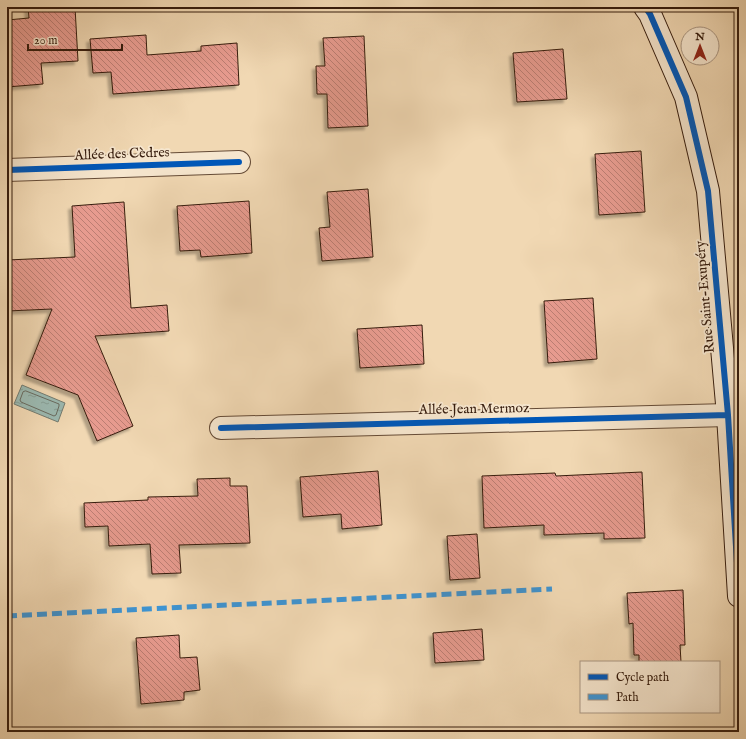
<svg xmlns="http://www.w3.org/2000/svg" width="746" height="739" font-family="'IM FELL English',serif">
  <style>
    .water { fill: url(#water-ripples); stroke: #737a6f }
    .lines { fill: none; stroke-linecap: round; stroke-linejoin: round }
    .shore { stroke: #686a5f; stroke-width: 1 }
    .building { fill: url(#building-back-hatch); stroke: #361c0d; filter: url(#shadow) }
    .street-casing { stroke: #654b36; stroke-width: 24 }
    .secondary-casing { stroke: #361c0d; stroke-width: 24 }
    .street { stroke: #f6e6ce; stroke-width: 22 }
    .secondary { stroke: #f6e6ce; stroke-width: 22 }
    .quiet { stroke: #3e94d2; stroke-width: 5; stroke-dasharray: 10 5; stroke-linecap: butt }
    .cycleway-casing { stroke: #f6e6ce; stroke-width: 8 }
    .cycleway { stroke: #0057b8; stroke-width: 6 }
    .labels { text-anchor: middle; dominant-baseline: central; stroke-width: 3.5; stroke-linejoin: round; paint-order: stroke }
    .street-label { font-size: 14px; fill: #361c0d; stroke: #f6e6ce }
  </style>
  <defs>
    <pattern id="water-ripples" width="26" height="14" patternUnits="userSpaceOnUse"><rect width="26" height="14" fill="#9bb9b1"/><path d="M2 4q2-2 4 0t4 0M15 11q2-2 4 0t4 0" fill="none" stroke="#869e97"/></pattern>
    <pattern id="building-back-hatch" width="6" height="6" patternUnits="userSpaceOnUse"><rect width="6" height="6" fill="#e79b8f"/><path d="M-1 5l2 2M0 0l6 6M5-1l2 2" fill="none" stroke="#bc7e73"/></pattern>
    <filter id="shadow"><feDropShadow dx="-3.5" dy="3.5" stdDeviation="1" flood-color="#0004"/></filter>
  </defs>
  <rect width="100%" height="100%" fill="#f1d8b3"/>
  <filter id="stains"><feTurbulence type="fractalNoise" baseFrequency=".005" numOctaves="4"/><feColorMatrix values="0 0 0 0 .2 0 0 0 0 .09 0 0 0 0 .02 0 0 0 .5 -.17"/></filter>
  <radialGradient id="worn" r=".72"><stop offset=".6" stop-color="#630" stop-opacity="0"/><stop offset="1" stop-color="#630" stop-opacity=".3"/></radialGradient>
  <!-- water -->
  <path class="water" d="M 22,385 L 65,403 L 58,422 L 14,404 Z"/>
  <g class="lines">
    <!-- shore -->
    <path class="shore" d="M 26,391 L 59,404 L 59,406 L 56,415 L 54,416 L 21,402 L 20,400 L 23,392 Z"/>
  </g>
  <!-- building -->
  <path class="building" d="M 28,7 L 75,7 L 78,61 L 41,63 L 43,84 L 7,87 L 7,20 L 29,18 Z
    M 146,35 L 147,55 L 201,51 L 201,46 L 237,43 L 239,85 L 113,94 L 111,72 L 93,73 L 90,39 Z
    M 364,36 L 368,126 L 328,128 L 327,94 L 317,94 L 316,66 L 325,66 L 323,38 Z
    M 563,49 L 567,99 L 517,102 L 513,53 Z
    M 641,151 L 645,212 L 599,215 L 595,154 Z
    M 368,189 L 373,257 L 322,261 L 319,228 L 330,227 L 327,192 Z
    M 249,201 L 252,253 L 201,257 L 200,250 L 180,251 L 177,206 Z
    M 124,202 L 131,308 L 167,305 L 169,331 L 95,336 L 133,426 L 97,441 L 78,395 L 26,375 L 52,309 L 7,311 L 7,260 L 75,257 L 72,206 Z
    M 593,298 L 597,359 L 548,363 L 544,301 Z
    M 422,325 L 424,364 L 360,368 L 357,329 Z
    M 378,471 L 382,525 L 342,529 L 341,514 L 303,517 L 300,477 Z
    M 642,472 L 645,538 L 604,539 L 604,533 L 544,535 L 544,525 L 484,528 L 482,476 L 555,473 L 556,476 Z
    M 230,478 L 230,486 L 247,486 L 250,543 L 179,545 L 181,573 L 152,574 L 150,544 L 109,546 L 108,526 L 85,527 L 84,503 L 148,500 L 148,497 L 198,496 L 197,479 Z
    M 477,534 L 480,578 L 450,580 L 447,536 Z
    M 683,590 L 685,645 L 680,645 L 681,662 L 639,662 L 639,655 L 634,655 L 633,623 L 629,624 L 627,593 Z
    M 482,629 L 484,660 L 435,663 L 433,633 Z
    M 179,635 L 180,658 L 197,657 L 200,690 L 184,692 L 184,700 L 141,704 L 136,638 Z"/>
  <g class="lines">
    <defs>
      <path id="street" d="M 7,170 L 239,162
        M 221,428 L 728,415"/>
      <path id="secondary" d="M 645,7 L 650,14 L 686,97 L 708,191 L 728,415 L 739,596"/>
    </defs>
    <!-- street casing -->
    <use href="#street" class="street-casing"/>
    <!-- secondary casing -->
    <use href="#secondary" class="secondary-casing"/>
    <!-- street -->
    <use href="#street" class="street"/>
    <!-- secondary -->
    <use href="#secondary" class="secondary"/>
    <!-- quiet -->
    <path class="quiet" d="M 7,616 L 552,589"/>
    <defs>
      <path id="cycleway" d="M 645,7 L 650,14 L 686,97 L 708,191 L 728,415 L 739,596
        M 7,170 L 239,162
        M 221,428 L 728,415"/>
    </defs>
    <!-- cycleway casing -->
    <use href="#cycleway" class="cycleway-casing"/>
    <!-- cycleway -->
    <use href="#cycleway" class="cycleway"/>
  </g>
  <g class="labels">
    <!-- street labels -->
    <g class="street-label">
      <text transform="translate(122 154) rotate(-2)">Allée des Cèdres</text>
      <text transform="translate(705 297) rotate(-95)">Rue Saint-Exupéry</text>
      <text transform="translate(474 409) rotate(-1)">Allée Jean Mermoz</text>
    </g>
  </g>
  <!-- margin -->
  <rect width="746" height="739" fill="none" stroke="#f1d8b3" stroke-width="24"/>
  <rect x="8" y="8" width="730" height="723" fill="none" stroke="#361c0d" stroke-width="2"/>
  <rect x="12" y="12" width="722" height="715" fill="none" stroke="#361c0d"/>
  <!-- legend -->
  <rect x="580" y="661" width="140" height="52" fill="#f6e6ce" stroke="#a99581"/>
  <rect x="588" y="674" width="20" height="6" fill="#0057b8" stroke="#a99581"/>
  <text x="616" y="681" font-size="12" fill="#361c0d">Cycle path</text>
  <rect x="588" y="694" width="20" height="6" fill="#3e94d2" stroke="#a99581"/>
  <text x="616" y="701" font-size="12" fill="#361c0d">Path</text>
  <!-- north arrow -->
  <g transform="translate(700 46)"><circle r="19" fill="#f6e6ce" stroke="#a99581"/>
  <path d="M0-3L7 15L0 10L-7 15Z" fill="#8f2418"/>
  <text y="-6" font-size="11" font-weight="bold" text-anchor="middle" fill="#361c0d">N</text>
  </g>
  <!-- scale -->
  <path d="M28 44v6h94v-6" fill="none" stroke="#361c0d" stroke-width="2"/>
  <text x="34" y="44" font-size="12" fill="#361c0d" stroke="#f6e6ce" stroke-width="3" paint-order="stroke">20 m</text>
  <rect width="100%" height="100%" filter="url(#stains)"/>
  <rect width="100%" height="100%" fill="url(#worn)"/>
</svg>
